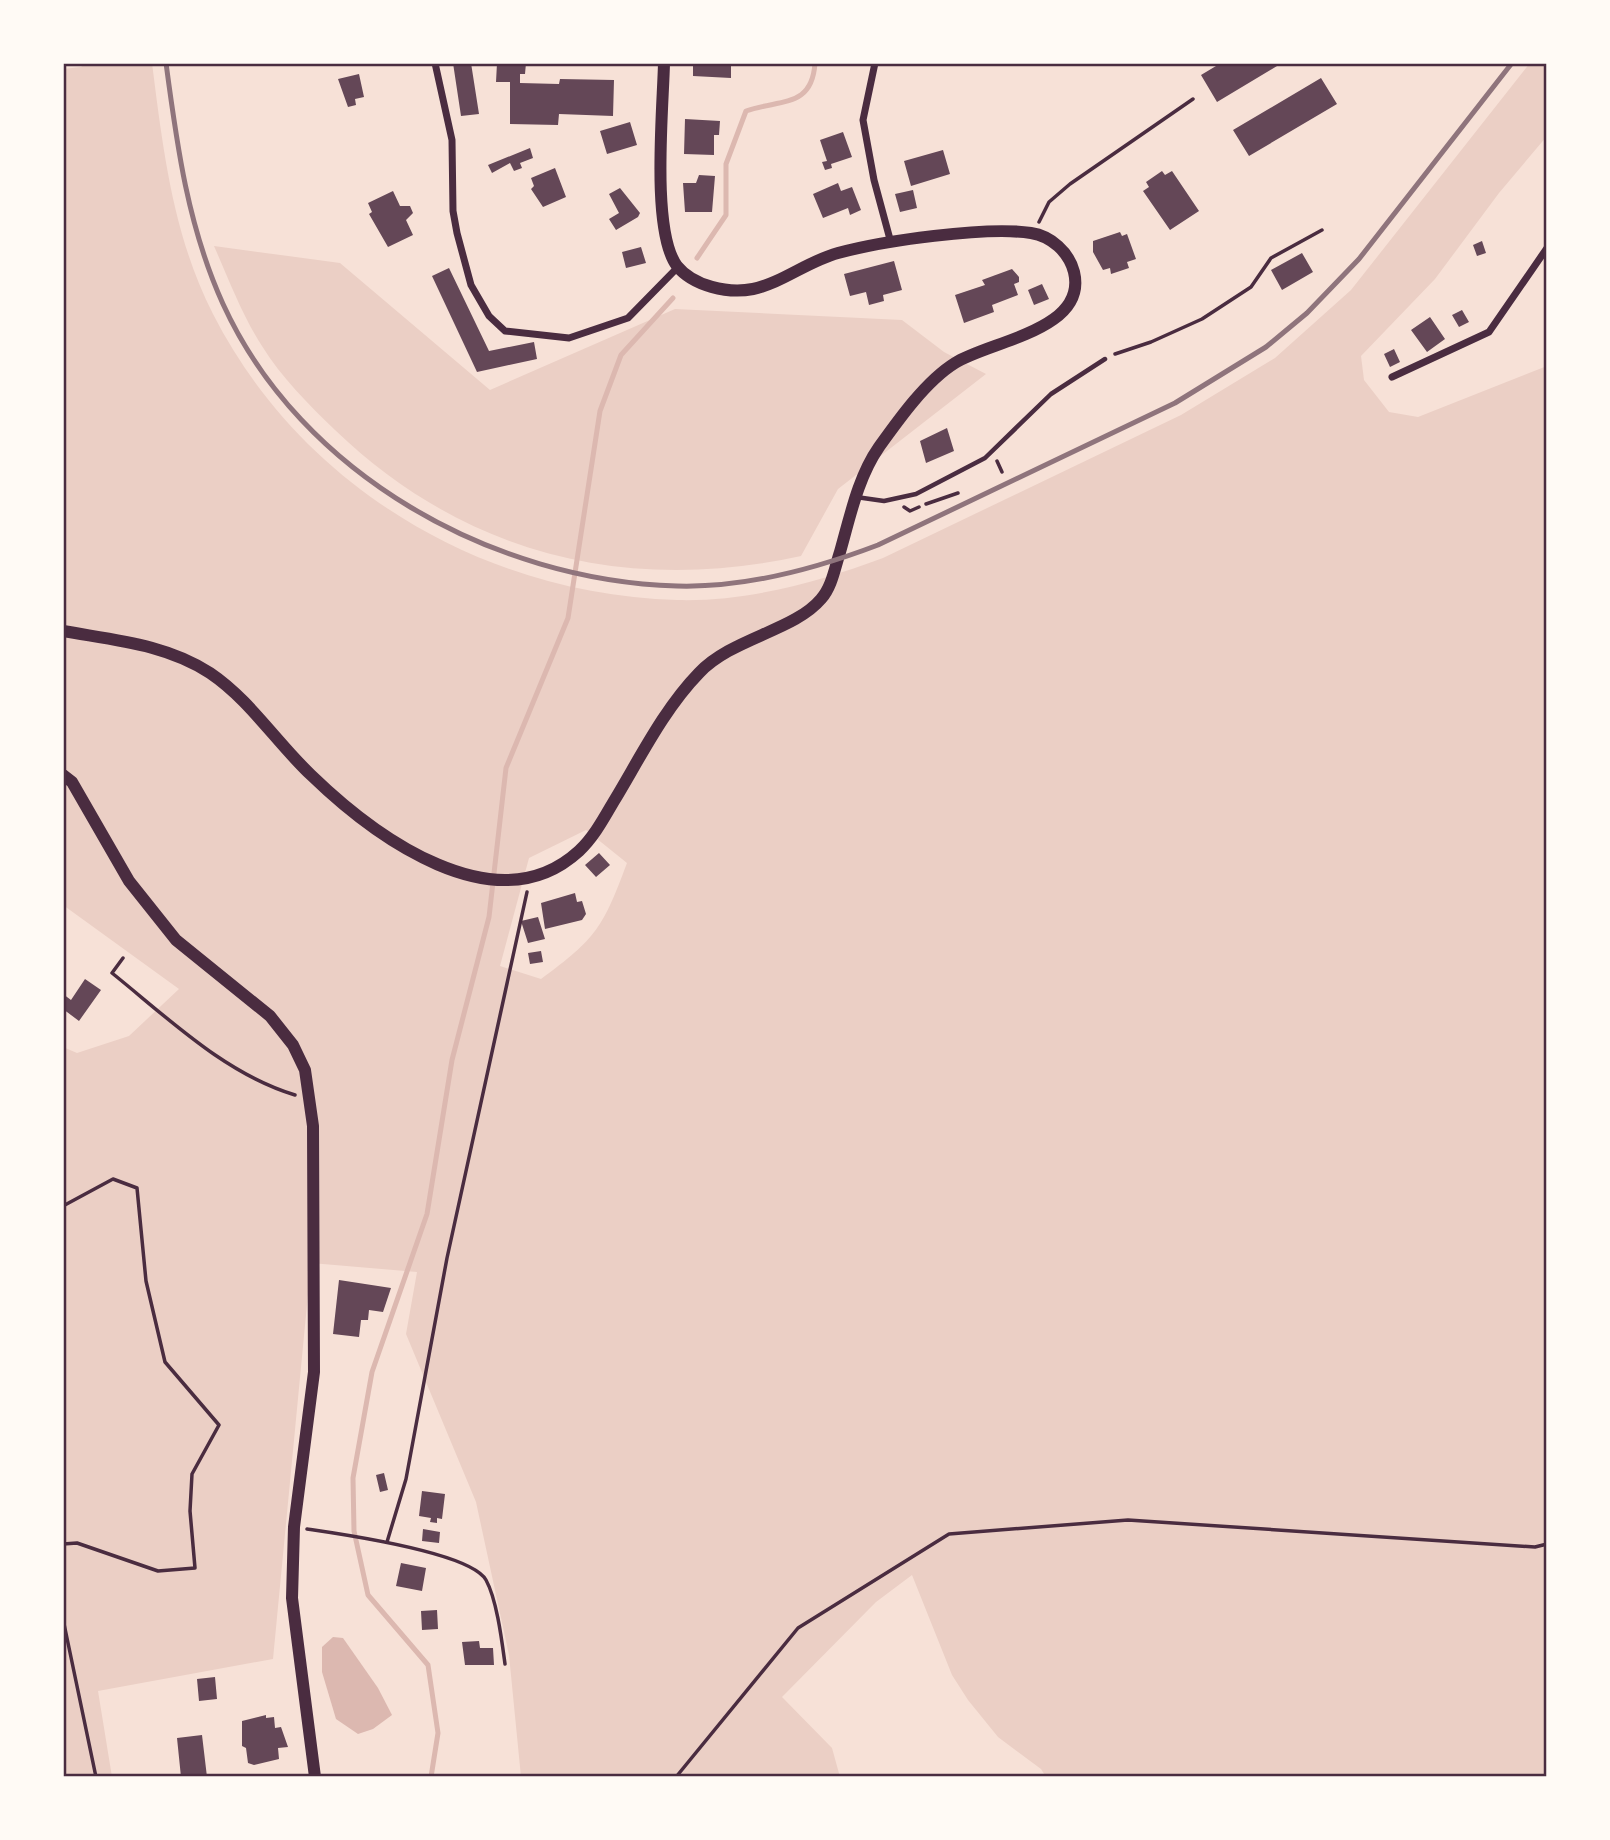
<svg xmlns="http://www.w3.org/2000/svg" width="1610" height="1840" font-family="Merriweather,serif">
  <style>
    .green { fill: #ebcfc5; fill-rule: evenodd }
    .water { fill: #dcb8b0 }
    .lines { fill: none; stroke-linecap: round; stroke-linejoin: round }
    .stream { stroke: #dcb8b0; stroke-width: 5 }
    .building { fill: #644757 }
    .path { stroke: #4a2c40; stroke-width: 3.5 }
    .service { stroke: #4a2c40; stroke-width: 4.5 }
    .minor { stroke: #4a2c40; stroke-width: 7 }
    .tertiary { stroke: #4a2c40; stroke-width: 12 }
    .rail { stroke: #8f747c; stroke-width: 5 }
    .neatline { fill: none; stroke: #4a2c40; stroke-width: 2.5 }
  </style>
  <rect width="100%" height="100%" fill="#f7e1d7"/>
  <!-- green -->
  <path class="green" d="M 86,63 L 152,63 C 163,149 173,236 213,314 C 301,487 484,595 677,600 C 747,602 818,582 883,558 L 1181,415 L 1275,358 L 1351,290 L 1530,63 L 1547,63 L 1547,136 L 1499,193 L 1435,279 L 1361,356 L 1364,380 L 1389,412 L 1418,417 L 1547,366 L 1547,1777 L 1046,1777 L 1041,1769 L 998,1737 L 968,1700 L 952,1675 L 912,1575 L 876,1602 L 782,1697 L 832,1748 L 840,1777 L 521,1777 L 509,1655 L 476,1502 L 406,1334 L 417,1272 L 311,1263 L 273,1659 L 98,1691 L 112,1777 L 63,1777 L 63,1047 L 77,1053 L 129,1036 L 179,989 L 63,905 L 63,69 L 81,67 ZM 586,830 L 627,863 C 603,927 597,938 541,979 L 500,966 L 529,858 Z
    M 214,246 L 340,263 L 490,390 L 675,309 L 902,320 L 944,352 L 986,374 L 838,489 L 801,556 C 627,594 465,555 335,430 C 309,405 281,377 262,346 C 242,315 229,280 214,246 Z"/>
  <!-- water -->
  <path class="water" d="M 333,1637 L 343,1638 L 378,1688 L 392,1715 L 373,1729 L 358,1734 L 336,1719 L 322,1672 L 322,1647 Z"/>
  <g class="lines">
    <!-- stream -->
    <path class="stream" d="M 697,258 L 726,215 L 726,164 L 746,111 C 781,99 812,108 815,63
      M 431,1777 L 438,1733 L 428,1665 L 368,1595 L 354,1531 L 353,1478 L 372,1372 L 427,1214 L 452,1060 L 489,917 L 506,768 L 568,618 L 600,411 L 621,355 L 673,298"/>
  </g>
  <!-- building -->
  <path class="building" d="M 453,63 L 471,63 L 479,114 L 461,116 Z
    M 497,63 L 526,63 L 525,74 L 520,74 L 520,83 L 559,84 L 560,79 L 614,80 L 613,116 L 559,114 L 558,125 L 510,124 L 510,82 L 496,82 Z
    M 693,63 L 731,63 L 731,78 L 693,76 Z
    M 1221,63 L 1282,63 L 1217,102 L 1201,75 Z
    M 359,74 L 364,97 L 355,99 L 356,105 L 348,107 L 338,79 Z
    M 1321,78 L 1337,104 L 1249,156 L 1233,130 Z
    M 685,119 L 720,121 L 719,135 L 714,135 L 714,155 L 684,154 Z
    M 630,122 L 637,145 L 607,154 L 600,131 Z
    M 843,132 L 852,157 L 831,164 L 832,168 L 825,170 L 822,162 L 827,161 L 820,140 Z
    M 530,148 L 533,158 L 520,163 L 522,168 L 514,171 L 510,163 L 492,173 L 488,165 Z
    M 943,150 L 950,174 L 911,186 L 904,161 Z
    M 555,168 L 566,197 L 543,207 L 531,189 L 534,186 L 531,178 Z
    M 1162,171 L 1165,175 L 1172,171 L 1199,211 L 1170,230 L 1143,191 L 1149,187 L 1146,182 Z
    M 699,175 L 715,176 L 712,212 L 685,212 L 683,183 L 696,183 Z
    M 838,183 L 841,191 L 852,187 L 861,210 L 850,215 L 848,208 L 823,218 L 813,194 Z
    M 620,188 L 640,213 L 638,217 L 616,230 L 609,219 L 619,213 L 609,194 Z
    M 913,190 L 917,208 L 900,212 L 895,194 Z
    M 393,191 L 400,206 L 410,206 L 413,213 L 406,220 L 413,235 L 388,247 L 369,214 L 372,212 L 368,203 Z
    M 1120,232 L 1122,236 L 1127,234 L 1136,259 L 1127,262 L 1129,268 L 1111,274 L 1110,268 L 1103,270 L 1093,252 L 1093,241 Z
    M 1482,241 L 1486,253 L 1477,256 L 1473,245 Z
    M 641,247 L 646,263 L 626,268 L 622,252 Z
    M 1302,253 L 1313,272 L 1282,290 L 1271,270 Z
    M 894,261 L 902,290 L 883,295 L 884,301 L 869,305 L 866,292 L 850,296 L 844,274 Z
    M 449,268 L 489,351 L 534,342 L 537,359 L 477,372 L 432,276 Z
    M 1012,269 L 1019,277 L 1019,282 L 1014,284 L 1018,295 L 992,305 L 994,312 L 964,323 L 955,295 L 985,285 L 982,280 Z
    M 1042,284 L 1049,299 L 1034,305 L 1028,290 Z
    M 1462,310 L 1469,322 L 1459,327 L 1452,315 Z
    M 1430,317 L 1445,339 L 1427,352 L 1411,330 Z
    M 1394,349 L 1400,362 L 1390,367 L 1384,354 Z
    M 947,428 L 954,451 L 926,463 L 920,441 Z
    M 599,853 L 610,865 L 596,877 L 585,865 Z
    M 575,893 L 577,902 L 582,901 L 586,914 L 582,920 L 545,929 L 541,903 Z
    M 538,917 L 545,939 L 528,943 L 521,921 Z
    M 541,951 L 543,962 L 530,964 L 528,953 Z
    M 85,979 L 101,990 L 79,1021 L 63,1009 L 63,994 L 71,1000 Z
    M 339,1280 L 391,1288 L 383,1312 L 369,1310 L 368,1320 L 361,1320 L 359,1337 L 333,1334 Z
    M 384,1473 L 388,1490 L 380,1492 L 376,1475 Z
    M 422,1491 L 445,1494 L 442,1519 L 437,1518 L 437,1523 L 430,1522 L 431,1518 L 419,1516 Z
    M 423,1529 L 440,1532 L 439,1543 L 422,1541 Z
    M 401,1563 L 426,1568 L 422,1591 L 396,1586 Z
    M 437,1610 L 438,1629 L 422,1630 L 421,1611 Z
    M 479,1641 L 480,1648 L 493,1648 L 494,1665 L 465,1665 L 462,1642 Z
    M 215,1677 L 217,1699 L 199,1701 L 197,1679 Z
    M 266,1715 L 266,1718 L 274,1717 L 275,1728 L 281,1727 L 288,1747 L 278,1748 L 279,1759 L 254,1765 L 248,1763 L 246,1748 L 242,1746 L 242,1721 Z
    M 202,1735 L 207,1777 L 181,1777 L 177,1738 Z"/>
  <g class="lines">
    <!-- path -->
    <path class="path" d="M 1039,222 L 1049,202 L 1070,184 L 1193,99
      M 1115,354 L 1151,342 L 1202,319 L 1251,287 L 1271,258 L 1322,230
      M 997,461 L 1002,472
      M 926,504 L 958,493
      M 904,507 L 910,511 L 919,507
      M 123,958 L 112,973 C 168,1018 225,1074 295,1095
      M 63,1206 L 113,1179 L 137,1188 L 146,1281 L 165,1362 L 219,1425 L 192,1474 L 190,1511 L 195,1568 L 158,1571 L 77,1543 L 63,1544
      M 307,1529 C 341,1534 470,1552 486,1580 C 497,1600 502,1642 505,1664
      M 387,1542 L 406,1479 L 447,1258 L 527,892
      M 63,1619 L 96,1777
      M 676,1777 L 798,1628 L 949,1534 L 1128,1520 L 1535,1547 L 1547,1544"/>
    <!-- service -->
    <path class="service" d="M 856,497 L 884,501 L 916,494 L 985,458 L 1051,394 L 1105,359"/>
    <!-- minor -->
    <path class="minor" d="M 435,63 L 452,140 L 453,211 L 457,233 L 471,285 L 489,316 L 505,331 L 569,338 L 628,318 L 678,267
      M 875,63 L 863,120 L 874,180 L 891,243
      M 1392,377 L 1489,332 L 1547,248"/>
    <!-- tertiary -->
    <path class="tertiary" d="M 63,631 C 113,640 166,644 210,673 C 250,700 276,742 311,775 C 374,836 496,927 579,851 C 594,837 604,818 614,801 C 640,758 664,709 699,673 C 732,638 794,631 821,599 C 832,587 835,567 840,552 C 850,517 858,477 879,447 C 899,419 926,381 955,363 C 990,341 1088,330 1074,272 C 1069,252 1051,236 1031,233 C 986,226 882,241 838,253 C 808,261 782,283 753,289 C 728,294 693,286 677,266 C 651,231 663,109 664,63
      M 63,775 L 72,782 L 129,881 L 176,940 L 270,1016 L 293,1045 L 305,1070 L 313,1126 L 314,1372 L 294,1527 L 292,1598 L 315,1777"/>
    <!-- rail -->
    <path class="rail" d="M 166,63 C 177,146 188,227 223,304 C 301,475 494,581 677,586 C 745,588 815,569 878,545 L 1175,403 L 1266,347 L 1307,313 L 1359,259 L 1512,63"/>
  </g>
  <!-- border -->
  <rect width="1610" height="1840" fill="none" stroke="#fffaf5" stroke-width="130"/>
  <rect x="65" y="65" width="1480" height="1710" class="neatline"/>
</svg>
